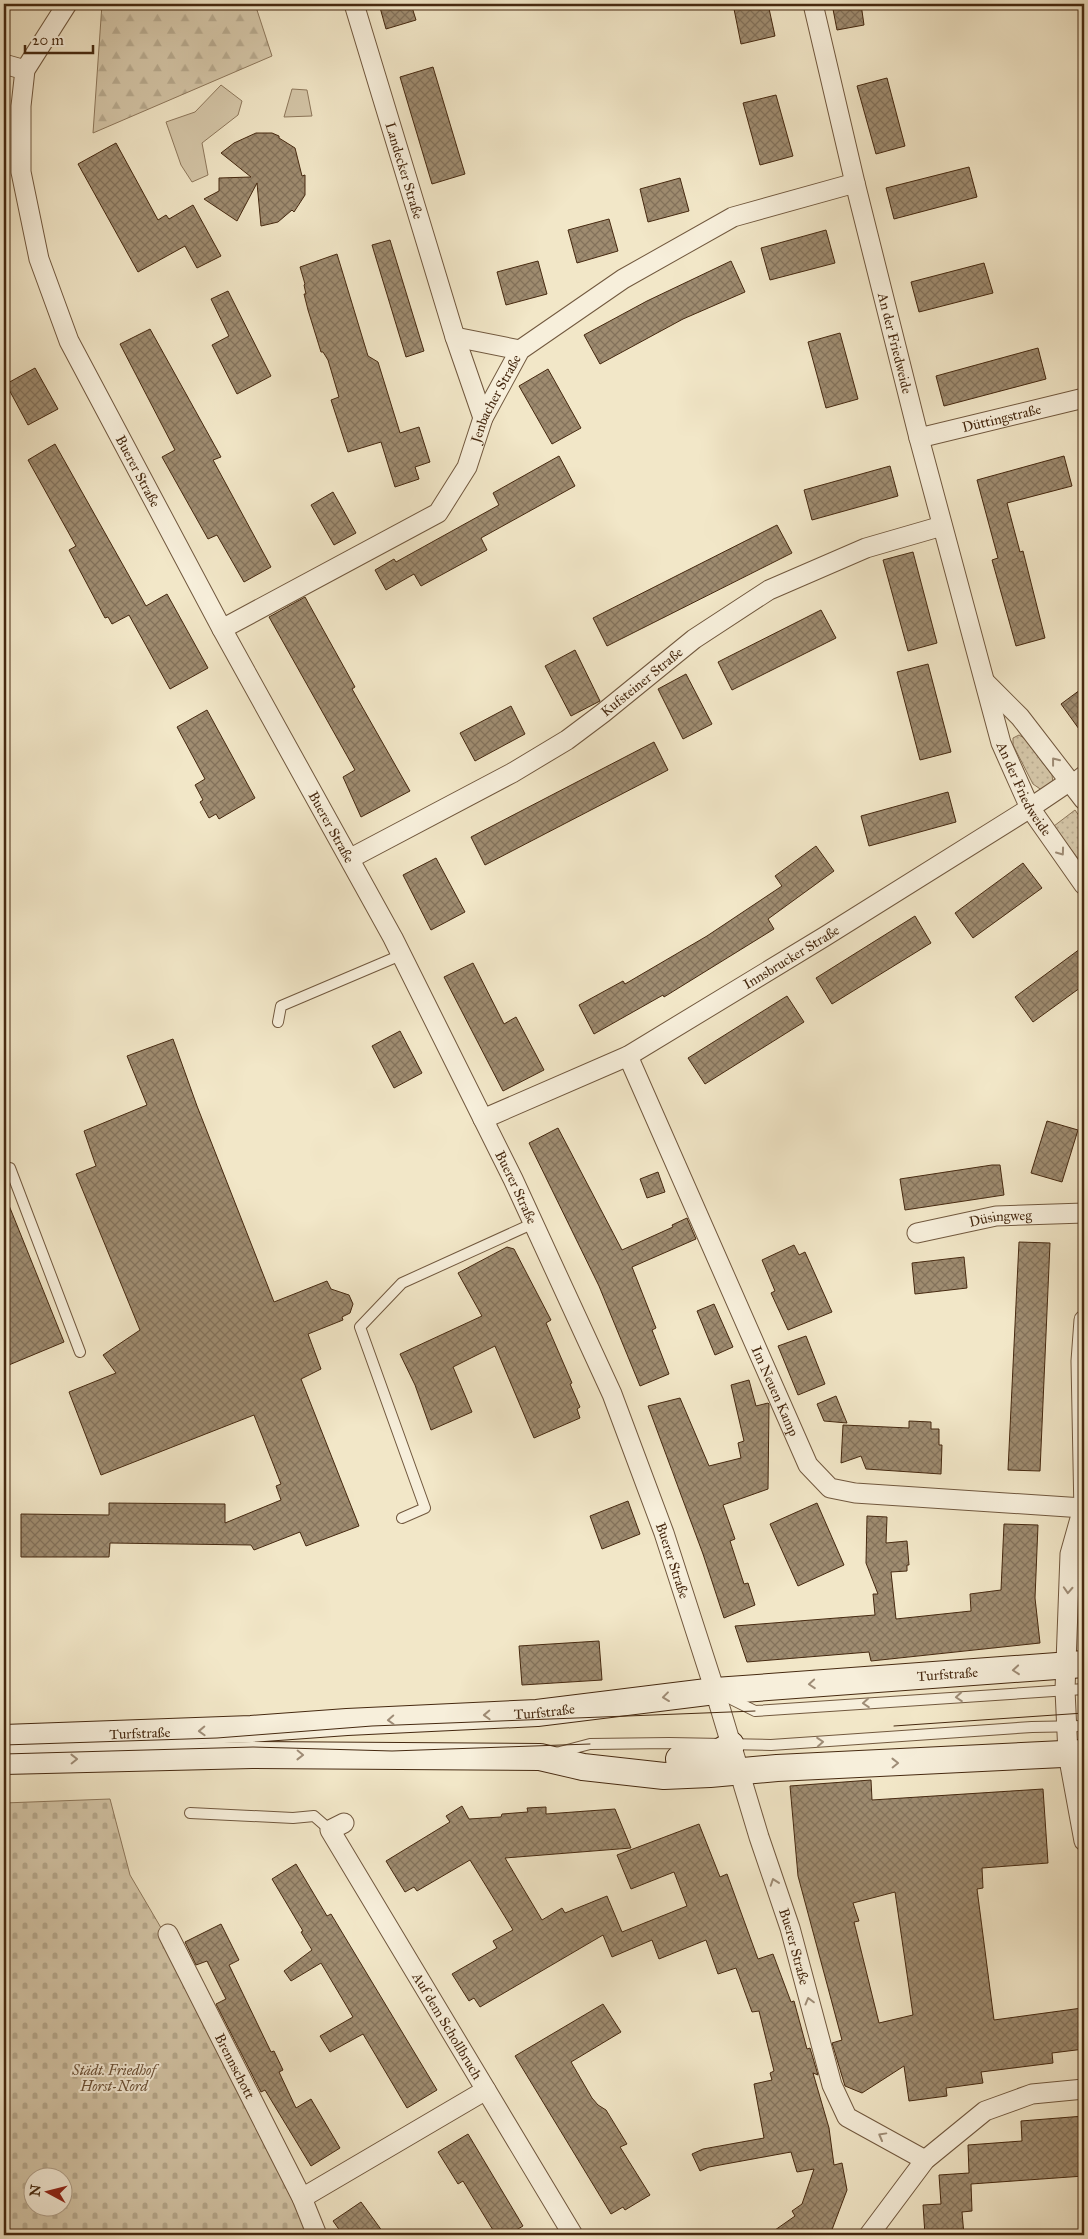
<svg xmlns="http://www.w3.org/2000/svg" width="1088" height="2239" font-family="'IM FELL Great Primer',serif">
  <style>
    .grass { fill: url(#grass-dots); stroke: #8e785c }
    .forest { fill: url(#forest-firs); stroke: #8e785c }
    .cemetery { fill: url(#cemetery-stones); stroke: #8e785c; fill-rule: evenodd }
    .park { fill: #d5c7a9; stroke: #8e785c }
    .building { fill: url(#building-cross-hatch); stroke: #462910; fill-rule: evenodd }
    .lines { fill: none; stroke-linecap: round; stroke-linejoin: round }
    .service-casing { stroke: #71583e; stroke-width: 12 }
    .minor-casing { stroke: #71583e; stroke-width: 21 }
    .secondary-casing { stroke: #462910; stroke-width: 28 }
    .service { stroke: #f7efdb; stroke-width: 10 }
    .minor { stroke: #f7efdb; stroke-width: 19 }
    .secondary { stroke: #f7efdb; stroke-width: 26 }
    .tram { stroke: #462910; stroke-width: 1 }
    .oneway { stroke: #9e8c76 }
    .labels { text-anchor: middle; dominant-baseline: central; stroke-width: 4; stroke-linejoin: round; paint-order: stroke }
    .street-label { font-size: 14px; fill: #462910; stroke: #f7efdb }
    .park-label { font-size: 14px; font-style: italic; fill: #6a5036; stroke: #f7efdb }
  </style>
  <defs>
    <pattern id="grass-dots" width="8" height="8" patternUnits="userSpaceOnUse" patternTransform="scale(1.25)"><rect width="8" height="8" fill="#d5c7a9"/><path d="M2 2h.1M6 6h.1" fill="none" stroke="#b8ab90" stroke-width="1.8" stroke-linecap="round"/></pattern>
    <pattern id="forest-firs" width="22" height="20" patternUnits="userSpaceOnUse" patternTransform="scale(1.25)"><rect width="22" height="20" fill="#d5c7a9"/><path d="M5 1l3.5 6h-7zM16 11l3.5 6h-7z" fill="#b8ab90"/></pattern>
    <pattern id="cemetery-stones" width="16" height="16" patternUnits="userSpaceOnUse" patternTransform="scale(1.25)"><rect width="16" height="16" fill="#d5c7a9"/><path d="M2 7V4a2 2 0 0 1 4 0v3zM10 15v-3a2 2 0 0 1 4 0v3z" fill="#b8ab90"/></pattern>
    <pattern id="building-cross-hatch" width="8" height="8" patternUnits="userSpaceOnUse" patternTransform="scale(1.25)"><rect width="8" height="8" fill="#9f8c70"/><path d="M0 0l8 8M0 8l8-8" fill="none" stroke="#83725b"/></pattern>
  </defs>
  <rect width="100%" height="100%" fill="#f2e7c8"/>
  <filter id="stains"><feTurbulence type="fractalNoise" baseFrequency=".004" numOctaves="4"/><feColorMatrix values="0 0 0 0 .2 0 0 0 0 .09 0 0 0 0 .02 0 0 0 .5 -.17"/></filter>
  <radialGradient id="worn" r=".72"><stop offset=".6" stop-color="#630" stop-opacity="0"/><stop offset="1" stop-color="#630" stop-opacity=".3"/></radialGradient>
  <!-- grass -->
  <path class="grass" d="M 1019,735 L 1024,738 L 1052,775 L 1053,783 L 1043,791 L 1033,784 L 1013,745 L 1013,738 Z
    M 1075,810 L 1084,823 L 1084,867 L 1054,826 Z"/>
  <!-- forest -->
  <path class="forest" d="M 102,4 L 255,4 L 272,56 L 93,133 Z"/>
  <!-- cemetery -->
  <path class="cemetery" d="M 110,1799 L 130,1875 L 167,1938 L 314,2235 L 4,2235 L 4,1803 ZM 32,2176 L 62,2176 L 62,2206 L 32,2206 Z"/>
  <!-- park -->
  <path class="park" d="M 221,85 L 242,101 L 238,115 L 202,143 L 208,175 L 192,182 L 181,165 L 166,122 L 195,112 Z
    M 292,89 L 307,90 L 312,116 L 284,117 Z"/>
  <!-- building -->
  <path class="building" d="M 379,4 L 411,4 L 416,20 L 386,29 Z
    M 733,4 L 768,4 L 775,36 L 741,44 Z
    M 832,4 L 861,4 L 864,25 L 837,30 Z
    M 433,67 L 465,174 L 432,184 L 400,77 Z
    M 887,78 L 905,146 L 876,154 L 857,86 Z
    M 776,95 L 793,156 L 760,165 L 743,103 Z
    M 256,133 L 272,133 L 279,136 L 279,138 L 295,148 L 302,176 L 305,175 L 305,195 L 294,212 L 292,210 L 278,222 L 261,226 L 257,183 L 237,221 L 204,199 L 219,191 L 219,178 L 251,177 L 221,153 L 234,143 Z
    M 116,143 L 158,220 L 166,215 L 169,219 L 193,205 L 221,256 L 197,268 L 185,246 L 138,272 L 78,164 Z
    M 969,167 L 977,197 L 894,219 L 886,188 Z
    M 680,178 L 689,211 L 648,222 L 640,189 Z
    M 609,219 L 618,251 L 577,263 L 568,230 Z
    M 826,230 L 835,263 L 770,280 L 761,248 Z
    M 390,240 L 424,351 L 406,357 L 372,245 Z
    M 337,254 L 368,356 L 378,362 L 400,433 L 419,427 L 430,462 L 415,467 L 419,479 L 395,487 L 381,442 L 348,452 L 331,400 L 339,397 L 328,360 L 323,352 L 321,352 L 308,310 L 304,294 L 306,294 L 304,285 L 305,284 L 300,267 Z
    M 538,261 L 547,294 L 506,305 L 497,272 Z
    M 731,261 L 745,292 L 683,319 L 600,364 L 584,335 L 647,301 Z
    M 984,263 L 993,293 L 919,312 L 911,282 Z
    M 228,291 L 271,376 L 237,394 L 212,345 L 229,336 L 211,299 Z
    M 150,329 L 221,457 L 213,460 L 271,567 L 244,582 L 217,535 L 208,539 L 162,457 L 175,450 L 120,344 Z
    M 840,333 L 858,399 L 826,408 L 808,342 Z
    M 1038,348 L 1046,379 L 944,406 L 936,376 Z
    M 35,368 L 58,409 L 28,425 L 6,384 Z
    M 548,369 L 581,428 L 552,444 L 519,386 Z
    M 55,444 L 146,606 L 167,594 L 208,668 L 170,689 L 129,615 L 112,624 L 108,617 L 105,618 L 69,550 L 76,546 L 28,460 Z
    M 559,456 L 575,486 L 481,538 L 487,550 L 421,586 L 414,574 L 386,590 L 375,570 L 394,559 L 396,562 L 499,505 L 493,493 Z
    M 1064,456 L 1072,486 L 1007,503 L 1020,552 L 1023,551 L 1045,638 L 1016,646 L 992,560 L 998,558 L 977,480 Z
    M 890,466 L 898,496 L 812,520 L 804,490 Z
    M 333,492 L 356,533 L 334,545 L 311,505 Z
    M 777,525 L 792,553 L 607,646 L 593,618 Z
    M 913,552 L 937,643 L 908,651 L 883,560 Z
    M 305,597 L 355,687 L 352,689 L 410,791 L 361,817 L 343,777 L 355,770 L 269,617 Z
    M 821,610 L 836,638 L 732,690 L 718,662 Z
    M 575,650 L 600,701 L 571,716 L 545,666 Z
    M 928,664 L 951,752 L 920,760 L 897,672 Z
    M 686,674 L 712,724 L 683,739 L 658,689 Z
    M 1084,687 L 1084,736 L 1061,704 Z
    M 511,706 L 525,734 L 475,761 L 460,733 Z
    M 207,710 L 255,798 L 219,819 L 216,814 L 209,818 L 200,802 L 203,800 L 195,785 L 205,779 L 177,727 Z
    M 654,742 L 668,770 L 485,865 L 471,837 Z
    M 948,792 L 956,822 L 869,846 L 861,816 Z
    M 816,846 L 834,871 L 768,919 L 774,929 L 664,997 L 663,995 L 594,1034 L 579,1005 L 623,981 L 625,984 L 707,936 L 782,886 L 775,876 Z
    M 436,858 L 465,912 L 431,930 L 403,875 Z
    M 1023,863 L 1042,888 L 973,938 L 955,913 Z
    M 915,916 L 931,943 L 832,1004 L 816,978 Z
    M 1084,946 L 1084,985 L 1033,1022 L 1015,997 Z
    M 473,963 L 504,1024 L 516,1017 L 544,1070 L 503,1091 L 444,977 Z
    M 787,996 L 804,1022 L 705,1084 L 688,1058 Z
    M 400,1031 L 422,1073 L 394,1088 L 372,1046 Z
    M 173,1039 L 197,1106 L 274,1302 L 327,1281 L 331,1289 L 349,1295 L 353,1304 L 350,1313 L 342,1317 L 343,1320 L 308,1334 L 321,1369 L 301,1379 L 359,1526 L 306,1546 L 300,1532 L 254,1550 L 251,1545 L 110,1543 L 109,1557 L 21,1557 L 21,1514 L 109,1515 L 109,1503 L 225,1504 L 225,1523 L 281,1500 L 276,1486 L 281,1484 L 254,1415 L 101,1475 L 69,1392 L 116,1373 L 103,1355 L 140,1330 L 76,1174 L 96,1166 L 84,1131 L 147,1105 L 127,1056 Z
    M 1047,1121 L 1078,1130 L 1062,1182 L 1031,1173 Z
    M 558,1128 L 622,1250 L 673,1227 L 672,1225 L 687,1218 L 696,1239 L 632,1267 L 656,1328 L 652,1330 L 669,1374 L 640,1386 L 599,1286 L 529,1143 Z
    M 992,1165 L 1000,1165 L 1004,1195 L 905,1210 L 900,1179 Z
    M 658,1172 L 665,1192 L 647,1198 L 640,1179 Z
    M 4,1193 L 64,1342 L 4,1367 Z
    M 1019,1242 L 1050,1243 L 1040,1471 L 1008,1470 Z
    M 794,1245 L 799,1255 L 805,1252 L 832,1312 L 788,1330 L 771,1293 L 775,1291 L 762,1260 Z
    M 507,1247 L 514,1249 L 551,1320 L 546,1323 L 572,1383 L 570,1384 L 580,1407 L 577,1409 L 580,1418 L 534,1438 L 495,1346 L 453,1367 L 472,1412 L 431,1430 L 415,1385 L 400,1354 L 482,1316 L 458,1273 Z
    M 964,1257 L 967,1288 L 915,1294 L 912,1263 Z
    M 714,1304 L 733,1347 L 715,1355 L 697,1311 Z
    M 806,1336 L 825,1384 L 798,1395 L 778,1346 Z
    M 749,1380 L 756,1406 L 768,1403 L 769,1404 L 768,1489 L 723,1505 L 735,1539 L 730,1541 L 744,1584 L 748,1583 L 755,1605 L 724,1618 L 703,1554 L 648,1406 L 680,1398 L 709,1466 L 741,1458 L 738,1443 L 744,1441 L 731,1385 Z
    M 836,1396 L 847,1423 L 824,1421 L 817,1404 Z
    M 909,1421 L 931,1422 L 931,1429 L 939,1429 L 939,1445 L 942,1445 L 941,1474 L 866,1469 L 861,1456 L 841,1463 L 843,1425 L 909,1428 Z
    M 628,1501 L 640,1534 L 602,1549 L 590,1516 Z
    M 817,1503 L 844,1565 L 798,1586 L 770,1524 Z
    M 867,1516 L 887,1517 L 886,1543 L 907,1541 L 909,1565 L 907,1565 L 907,1571 L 891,1572 L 896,1619 L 971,1611 L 970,1594 L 1001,1590 L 1004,1524 L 1038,1525 L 1035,1598 L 1040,1643 L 871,1661 L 869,1652 L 747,1662 L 735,1626 L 875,1615 L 873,1594 L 878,1594 L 866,1563 Z
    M 599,1641 L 602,1680 L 522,1685 L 519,1646 Z
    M 871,1780 L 872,1800 L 1043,1789 L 1048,1863 L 982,1868 L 983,1888 L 977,1889 L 994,2020 L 1082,2008 L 1084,2049 L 1052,2053 L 1053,2063 L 981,2072 L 983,2083 L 946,2088 L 947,2096 L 909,2101 L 904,2066 L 862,2093 L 845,2086 L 832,2043 L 842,2040 L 798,1876 L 790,1786 ZM 895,1892 L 913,2015 L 879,2023 L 854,1922 L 859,1921 L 853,1903 Z
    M 462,1806 L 469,1819 L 501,1817 L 502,1814 L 528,1812 L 527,1808 L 546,1807 L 546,1814 L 615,1809 L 631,1848 L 505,1858 L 542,1920 L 562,1908 L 565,1913 L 607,1896 L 622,1932 L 687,1906 L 674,1872 L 631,1889 L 617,1855 L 699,1824 L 720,1877 L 727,1874 L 758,1959 L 773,1954 L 791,2002 L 794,2001 L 807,2049 L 810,2048 L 818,2075 L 813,2073 L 829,2128 L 834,2165 L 842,2163 L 847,2190 L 830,2235 L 768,2235 L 795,2216 L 792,2211 L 802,2204 L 814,2169 L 797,2172 L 791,2152 L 709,2167 L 700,2171 L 692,2154 L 703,2149 L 764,2138 L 754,2084 L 772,2080 L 770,2073 L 774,2071 L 759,2011 L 752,2012 L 736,1968 L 718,1974 L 706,1940 L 659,1959 L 652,1940 L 612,1957 L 603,1935 L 480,2007 L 474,1998 L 469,2001 L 452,1974 L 497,1948 L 493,1941 L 513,1930 L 507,1920 L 470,1860 L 417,1891 L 414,1887 L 405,1892 L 386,1861 L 450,1822 L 446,1816 Z
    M 296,1864 L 327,1916 L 331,1914 L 437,2090 L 407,2108 L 363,2034 L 330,2052 L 320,2036 L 353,2017 L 321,1963 L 291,1981 L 284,1971 L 312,1950 L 301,1932 L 303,1931 L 272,1879 Z
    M 221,1924 L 239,1960 L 229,1965 L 271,2052 L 274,2051 L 283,2070 L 279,2072 L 296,2108 L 311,2099 L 340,2148 L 311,2166 L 265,2090 L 261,2092 L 216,2004 L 226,1999 L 207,1961 L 196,1965 L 185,1942 Z
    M 603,2004 L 621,2032 L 571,2062 L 592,2098 L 598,2105 L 606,2110 L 627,2144 L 620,2147 L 650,2195 L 625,2210 L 623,2207 L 611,2214 L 515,2056 Z
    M 1084,2116 L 1084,2176 L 971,2184 L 972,2211 L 962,2212 L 964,2235 L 925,2235 L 923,2205 L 941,2204 L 939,2175 L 969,2173 L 968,2145 L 1022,2141 L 1021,2121 Z
    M 468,2134 L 523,2226 L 508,2235 L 496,2235 L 463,2181 L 458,2184 L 438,2152 Z
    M 361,2202 L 372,2217 L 385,2235 L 343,2235 L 333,2221 Z"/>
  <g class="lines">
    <defs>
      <path id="service" d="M 1070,781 L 1084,770
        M 278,1022 L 281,1006 L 401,955
        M 10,1168 L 80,1352
        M 402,1518 L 425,1508 L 360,1327 L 402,1283 L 534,1223
        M 727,1697 L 755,1711 L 1084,1689
        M 556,1753 L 590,1744 L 669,1743 L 771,1745 L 1032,1727 L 1084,1726
        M 190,1813 L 293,1818 L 314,1816 L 330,1830"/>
      <g id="minor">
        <path id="s1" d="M 67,4 L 25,70 L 21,106 L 21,172 L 39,259 L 69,341 L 222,629 L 393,938 L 513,1179 L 612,1394 L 664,1533 L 715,1691 L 759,1837 L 790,1928 L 832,2085 L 847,2117 L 925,2160"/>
        <path id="s2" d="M 354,4 L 455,337 L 483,418"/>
        <path id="s3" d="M 813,4 L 855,183 L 919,438 L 1001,743 L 1030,808 L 1084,885"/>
        <path d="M 4,64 L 25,70"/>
        <path d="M 455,337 L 520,350"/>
        <path id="s4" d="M 919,438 L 1084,398"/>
        <path id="s5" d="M 222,629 L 438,513 L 467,467 L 483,418 L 520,350 L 623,279 L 733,217 L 855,183"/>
        <path d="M 986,683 L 1020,717 L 1084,800"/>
        <path id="s6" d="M 351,858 L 512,773 L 567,740 L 603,713 L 694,639 L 769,590 L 866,548 L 942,526"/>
        <path id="s7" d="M 628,1056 L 808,1465 L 830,1488 L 855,1493 L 1083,1508"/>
        <path id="s8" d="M 483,1119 L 628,1056 L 824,937 L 1030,808 L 1070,781"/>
        <path id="s9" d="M 917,1233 L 996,1216 L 1084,1213"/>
        <path d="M 1084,1320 L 1081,1361 L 1084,1514"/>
        <path d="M 1083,1508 L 1070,1554 L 1065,1690 L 1068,1754 L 1084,1841"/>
        <path id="s10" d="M 344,1823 L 330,1830 L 573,2235"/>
        <path id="s11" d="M 168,1934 L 302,2198 L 317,2235"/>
        <path d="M 302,2198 L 486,2090"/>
        <path d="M 869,2235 L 925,2160 L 985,2111 L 1032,2094 L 1084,2089"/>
      </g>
      <g id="secondary">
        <path id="s12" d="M 4,1738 L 251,1729 L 347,1722 L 537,1713 L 715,1691 L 1084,1664"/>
        <path d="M 679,1759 L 710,1758 L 731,1745"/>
        <path d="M 4,1761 L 252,1755 L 540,1757 L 583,1767 L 664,1776 L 710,1774 L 777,1768 L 1084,1753"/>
      </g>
    </defs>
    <!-- service casing -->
    <use href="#service" class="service-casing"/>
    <!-- minor casing -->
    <use href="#minor" class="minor-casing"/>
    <!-- secondary casing -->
    <use href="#secondary" class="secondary-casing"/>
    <!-- service -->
    <use href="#service" class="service"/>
    <!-- minor -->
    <use href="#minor" class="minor"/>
    <!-- secondary -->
    <use href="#secondary" class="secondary"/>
    <!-- tram -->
    <path class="tram" d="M 894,1726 L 1084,1713
      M 4,1745 L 217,1738 L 372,1726 L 755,1711
      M 4,1754 L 253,1747 L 392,1751 L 590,1744"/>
  </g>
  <!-- one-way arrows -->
  <defs><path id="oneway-chevron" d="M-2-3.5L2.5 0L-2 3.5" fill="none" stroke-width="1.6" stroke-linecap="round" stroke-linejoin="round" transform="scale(1.25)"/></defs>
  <g class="oneway">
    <use href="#oneway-chevron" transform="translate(1055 761) rotate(-128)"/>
    <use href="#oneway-chevron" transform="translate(1061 852) rotate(54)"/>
    <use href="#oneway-chevron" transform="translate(1068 1590) rotate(93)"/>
    <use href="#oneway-chevron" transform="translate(1016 1670) rotate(175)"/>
    <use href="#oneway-chevron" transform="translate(812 1684) rotate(176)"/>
    <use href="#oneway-chevron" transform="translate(666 1697) rotate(173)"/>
    <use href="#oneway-chevron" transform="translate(959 1697) rotate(176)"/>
    <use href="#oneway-chevron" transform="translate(866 1703) rotate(176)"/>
    <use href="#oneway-chevron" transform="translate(487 1715) rotate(178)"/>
    <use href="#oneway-chevron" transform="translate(391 1720) rotate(177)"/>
    <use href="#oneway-chevron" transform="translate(202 1731) rotate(178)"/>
    <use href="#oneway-chevron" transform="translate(820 1742) rotate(-4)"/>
    <use href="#oneway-chevron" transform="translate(300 1755) rotate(1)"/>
    <use href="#oneway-chevron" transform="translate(74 1759) rotate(-1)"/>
    <use href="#oneway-chevron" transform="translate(895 1763) rotate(-1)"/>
    <use href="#oneway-chevron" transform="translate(774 1882) rotate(-109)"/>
    <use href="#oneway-chevron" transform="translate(809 2001) rotate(-105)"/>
    <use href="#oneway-chevron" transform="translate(882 2136) rotate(-151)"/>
  </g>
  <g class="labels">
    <!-- street labels -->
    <g class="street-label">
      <text stroke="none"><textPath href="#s2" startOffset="174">Landecker Straße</textPath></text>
      <text stroke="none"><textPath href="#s3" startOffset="349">An der Friedweide</textPath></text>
      <text stroke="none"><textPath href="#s5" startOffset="374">Jenbacher Straße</textPath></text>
      <text stroke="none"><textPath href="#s4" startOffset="85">Düttingstraße</textPath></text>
      <text stroke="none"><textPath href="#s1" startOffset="504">Buerer Straße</textPath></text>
      <text stroke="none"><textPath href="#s6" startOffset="341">Kufsteiner Straße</textPath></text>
      <text stroke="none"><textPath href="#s3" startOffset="814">An der Friedweide</textPath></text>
      <text stroke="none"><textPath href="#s1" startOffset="909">Buerer Straße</textPath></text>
      <text stroke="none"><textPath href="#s8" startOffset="349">Innsbrucker Straße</textPath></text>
      <text stroke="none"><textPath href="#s1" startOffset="1314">Buerer Straße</textPath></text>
      <text stroke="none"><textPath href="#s9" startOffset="85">Düsingweg</textPath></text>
      <text stroke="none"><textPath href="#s7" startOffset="366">Im Neuen Kamp</textPath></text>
      <text stroke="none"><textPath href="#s1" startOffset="1719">Buerer Straße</textPath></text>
      <text stroke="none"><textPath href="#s12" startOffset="946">Turfstraße</textPath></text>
      <text stroke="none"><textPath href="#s12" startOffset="541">Turfstraße</textPath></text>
      <text stroke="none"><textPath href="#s12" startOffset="136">Turfstraße</textPath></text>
      <text stroke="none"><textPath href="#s1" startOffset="2124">Buerer Straße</textPath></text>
      <text stroke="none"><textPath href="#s10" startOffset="244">Auf dem Schollbruch</textPath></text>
      <text stroke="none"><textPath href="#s11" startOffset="148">Brennschott</textPath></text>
    </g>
    <!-- park labels -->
    <g class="park-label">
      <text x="114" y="2070">Städt. Friedhof<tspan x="114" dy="16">Horst-Nord</tspan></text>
    </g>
  </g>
  <!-- margin -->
  <rect width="1088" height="2239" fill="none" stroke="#f2e7c8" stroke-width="20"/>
  <rect x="5" y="5" width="1078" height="2229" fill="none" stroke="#462910" stroke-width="2.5"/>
  <rect x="10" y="10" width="1068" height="2219" fill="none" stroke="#462910"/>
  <!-- north arrow -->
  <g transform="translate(48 2192) rotate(277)"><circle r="24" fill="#f7efdb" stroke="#b0a08a"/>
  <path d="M0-4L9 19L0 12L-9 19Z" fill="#8f2418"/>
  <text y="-8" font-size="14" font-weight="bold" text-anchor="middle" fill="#462910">N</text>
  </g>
  <!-- scale -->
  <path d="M25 45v8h68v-8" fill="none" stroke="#462910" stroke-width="2.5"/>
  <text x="32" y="45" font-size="15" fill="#462910" stroke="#f7efdb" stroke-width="4" paint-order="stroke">20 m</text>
  <rect width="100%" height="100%" filter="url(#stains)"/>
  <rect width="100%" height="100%" fill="url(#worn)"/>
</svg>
